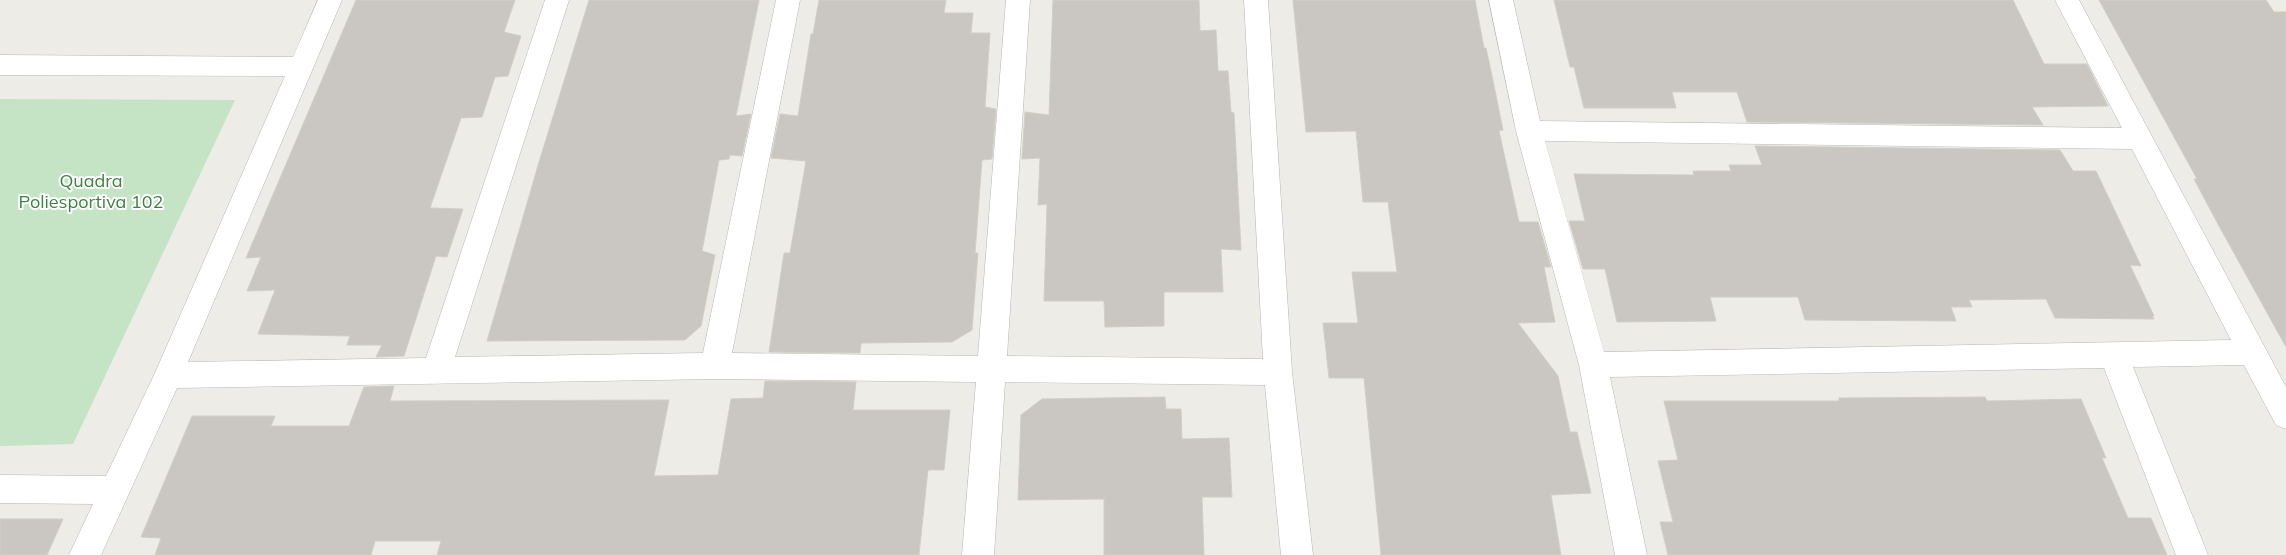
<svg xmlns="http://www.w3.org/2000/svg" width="2286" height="555" font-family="Mulish,sans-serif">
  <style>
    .green { fill: #c5e3c5 }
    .building { fill: #cac7c2; stroke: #d2cec5 }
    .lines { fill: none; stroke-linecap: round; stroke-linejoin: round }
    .minor-casing { stroke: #b3b6b9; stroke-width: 1 }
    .minor { fill: #fff; fill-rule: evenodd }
    .labels { text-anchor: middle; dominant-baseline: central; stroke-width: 4; stroke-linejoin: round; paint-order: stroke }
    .park-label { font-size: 18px; fill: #3e8342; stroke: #fff }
  </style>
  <rect width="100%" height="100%" fill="#eeece6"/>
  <!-- green -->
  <path class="green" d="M 0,99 L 235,100 L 73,444 L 0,446 Z"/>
  <!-- building -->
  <path class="building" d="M 356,0 L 515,0 L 504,32 L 521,36 L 508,76 L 495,77 L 482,117 L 461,118 L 430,208 L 463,209 L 447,257 L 436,256 L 404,356 L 376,357 L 382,345 L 347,345 L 350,336 L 258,334 L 275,290 L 247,291 L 261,257 L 246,258 Z
    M 589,0 L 759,0 L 736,116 L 751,114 L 742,156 L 730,155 L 729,159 L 719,160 L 702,251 L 715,255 L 701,326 L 685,340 L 487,341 L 539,162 Z
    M 819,0 L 946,0 L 944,13 L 973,13 L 971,33 L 990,33 L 985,107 L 996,109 L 992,159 L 982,160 L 975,253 L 978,253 L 972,330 L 952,342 L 861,343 L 860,353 L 769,352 L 784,253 L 790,253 L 806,161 L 771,158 L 780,114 L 798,116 L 811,34 L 813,34 Z
    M 1053,0 L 1199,0 L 1200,31 L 1216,30 L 1218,71 L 1228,71 L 1231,112 L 1234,113 L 1241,250 L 1221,249 L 1223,292 L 1164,292 L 1164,326 L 1105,327 L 1104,301 L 1044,301 L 1047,204 L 1038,205 L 1040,158 L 1022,159 L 1025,112 L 1049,115 Z
    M 1293,0 L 1475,0 L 1484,48 L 1486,48 L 1491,71 L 1503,130 L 1499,131 L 1519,222 L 1538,222 L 1551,267 L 1544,267 L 1555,322 L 1518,323 L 1558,376 L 1570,432 L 1577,432 L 1591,493 L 1551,495 L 1561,555 L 1381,555 L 1364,378 L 1329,378 L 1323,323 L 1358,323 L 1352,272 L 1397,272 L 1388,202 L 1363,202 L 1356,131 L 1306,132 Z
    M 1554,0 L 2013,0 L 2044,64 L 2087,64 L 2108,106 L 2032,107 L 2043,125 L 1747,122 L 1737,92 L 1672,92 L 1676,108 L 1584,108 L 1574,67 L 1570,67 Z
    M 2099,0 L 2266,0 L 2274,12 L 2286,12 L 2286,347 L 2219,226 L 2194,179 L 2197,179 Z
    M 1755,146 L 2060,150 L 2073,171 L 2096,171 L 2141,266 L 2130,265 L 2154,316 L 2152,316 L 2154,319 L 2055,318 L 2046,299 L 1969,300 L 1972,307 L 1951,307 L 1956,321 L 1805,320 L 1798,297 L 1710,297 L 1716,321 L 1617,322 L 1605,269 L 1583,269 L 1569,221 L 1585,221 L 1574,174 L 1694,175 L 1693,171 L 1731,171 L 1729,165 L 1762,165 Z
    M 765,381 L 856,382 L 853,410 L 950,410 L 944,470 L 928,470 L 919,555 L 437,555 L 441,541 L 375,541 L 371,555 L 155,555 L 161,538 L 141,537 L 192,416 L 275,416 L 271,426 L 349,426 L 364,387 L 394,386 L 390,401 L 669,400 L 654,476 L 718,475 L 731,399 L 763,398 Z
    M 1165,397 L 1166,409 L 1181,409 L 1182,439 L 1229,438 L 1232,497 L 1202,497 L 1204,555 L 1104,555 L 1104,499 L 1018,500 L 1021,415 L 1042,399 Z
    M 1985,397 L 1987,401 L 2081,399 L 2106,458 L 2102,458 L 2128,518 L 2151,518 L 2167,555 L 1668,555 L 1660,522 L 1673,522 L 1658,461 L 1678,460 L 1664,401 L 1839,401 L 1839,398 Z
    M 0,519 L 63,519 L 47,555 L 0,555 Z"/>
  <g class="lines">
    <defs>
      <path id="minor" d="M 318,0 L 342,0 L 188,362 L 426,358 L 545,0 L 569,0 L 455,357 L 703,353 L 776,0 L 800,0 L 732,353 L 978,356 L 1006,0 L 1030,0 L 1007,356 L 1263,359 L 1244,0 L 1268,0 L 1292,372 L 1313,555 L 1281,555 L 1265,385 L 1005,382 L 994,555 L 962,555 L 976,382 L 715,379 L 177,388 L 101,555 L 69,555 L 93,504 L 0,503 L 0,475 L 106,476 L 155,373 L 285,76 L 0,75 L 0,55 L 293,57 Z
        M 1489,0 L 1513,0 L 1540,121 L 2122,128 L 2055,0 L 2079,0 L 2286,387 L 2286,429 L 2276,425 L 2244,365 L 2133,367 L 2208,555 L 2176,555 L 2104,368 L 1610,377 L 1647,555 L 1615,555 L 1579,365 L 1516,131 ZM 1545,141 L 2132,149 L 2231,340 L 1604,352 Z"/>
    </defs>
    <!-- minor casing -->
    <use href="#minor" class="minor-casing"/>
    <!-- minor -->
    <use href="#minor" class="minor"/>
  </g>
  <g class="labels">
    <!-- park labels -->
    <g class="park-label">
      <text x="91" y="180">Quadra<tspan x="91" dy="21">Poliesportiva 102</tspan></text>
    </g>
  </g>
</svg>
